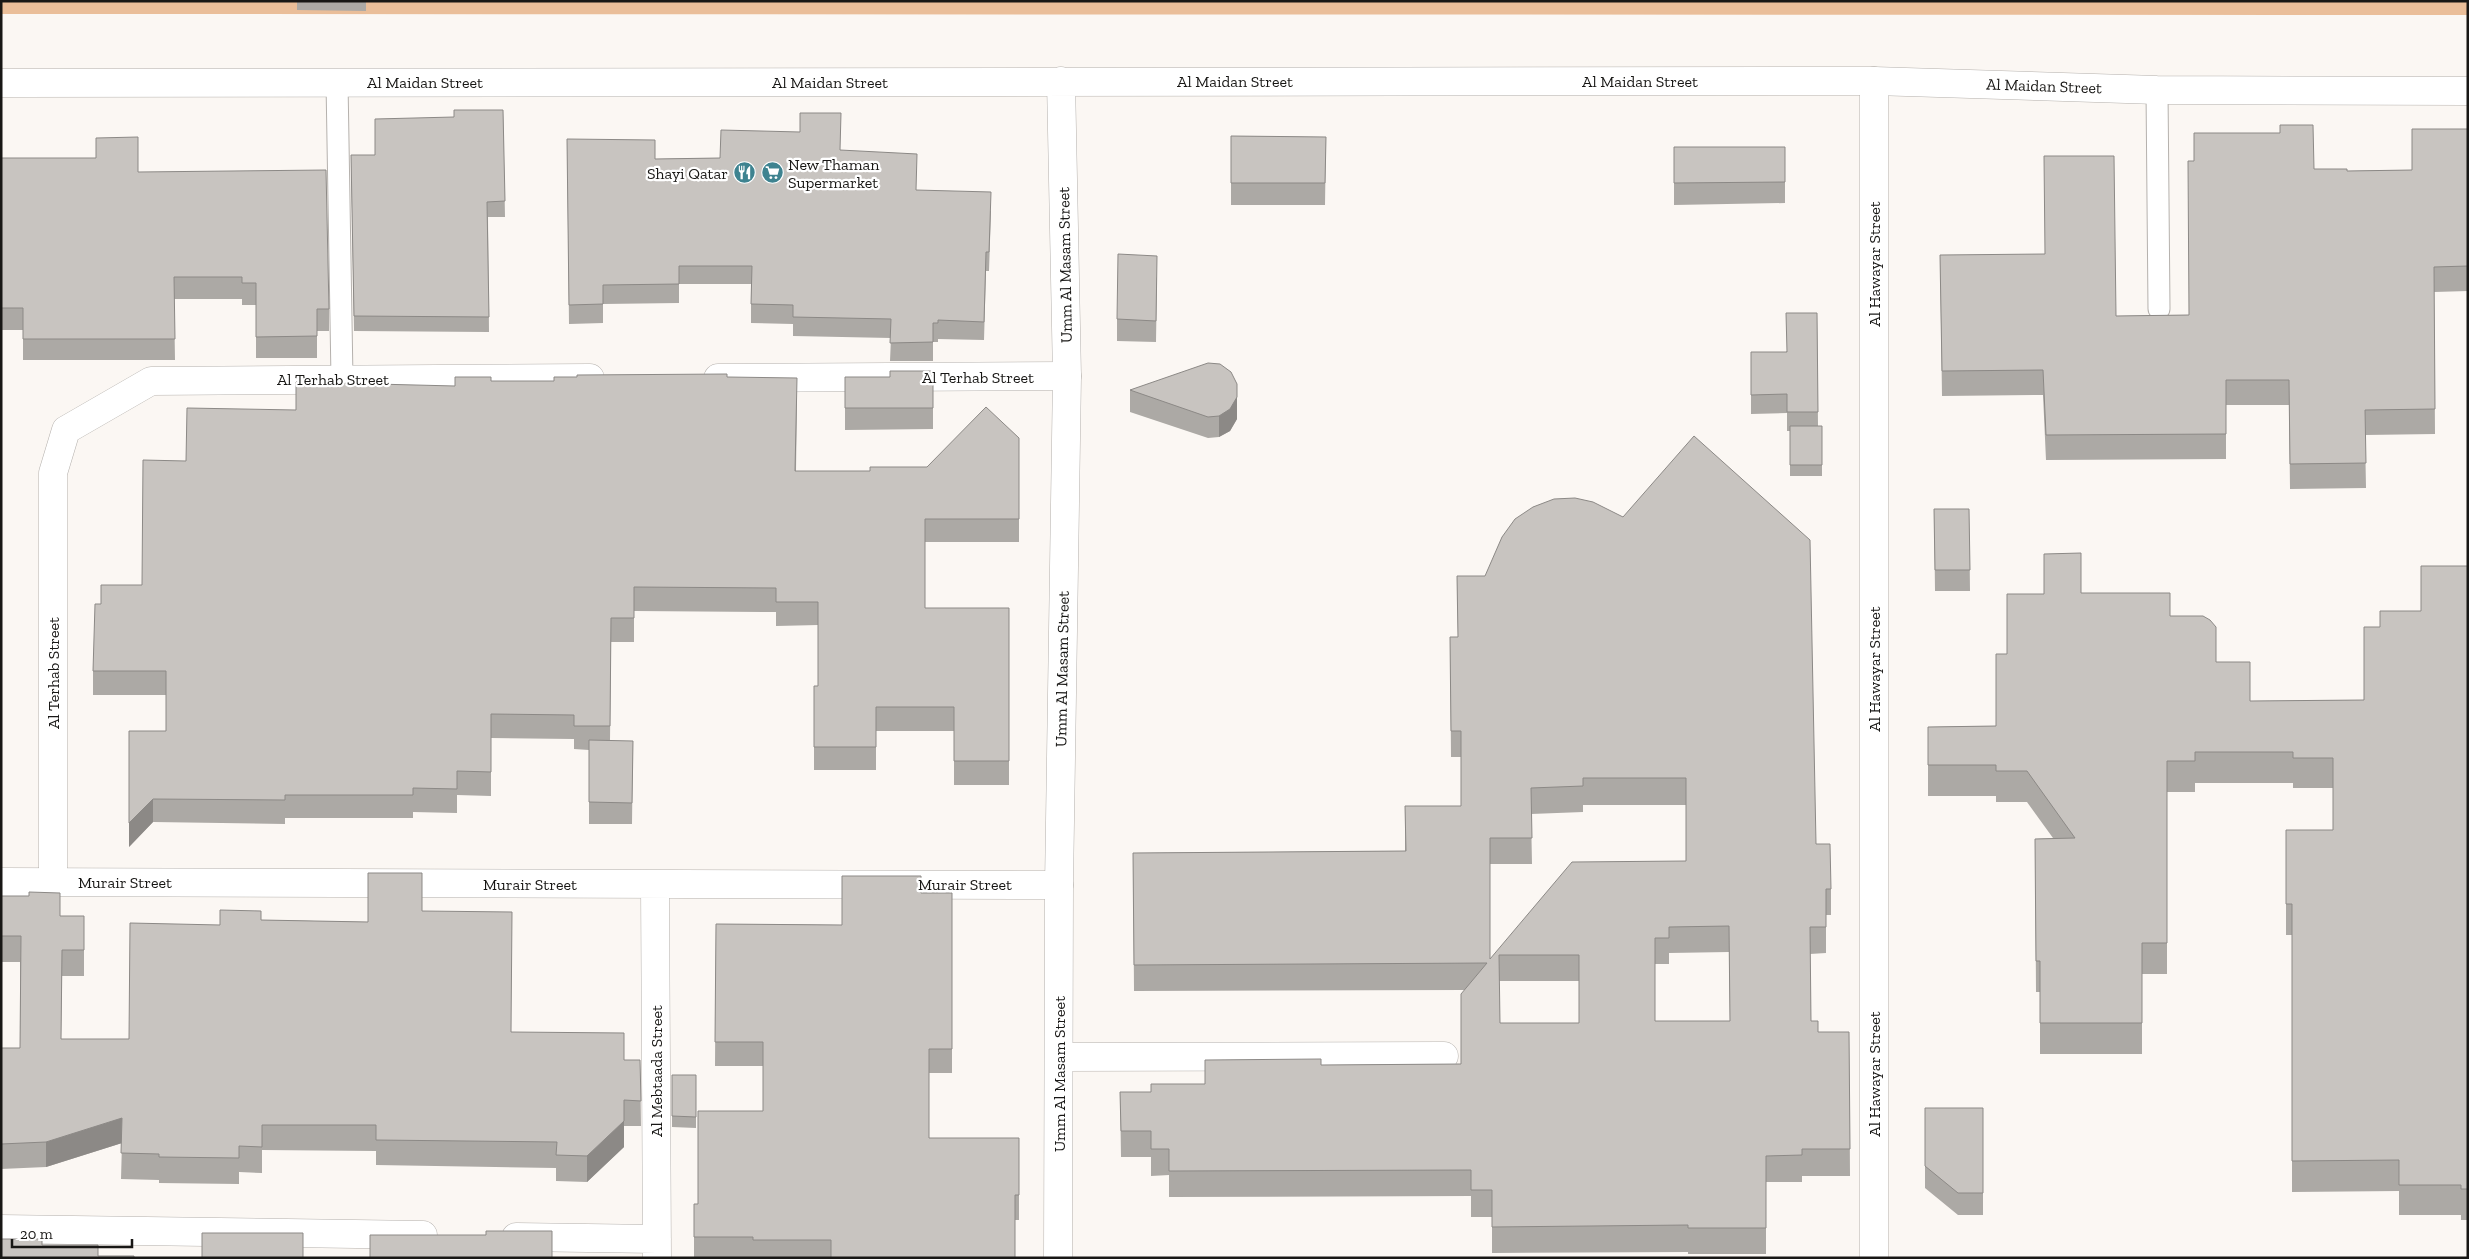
<svg xmlns="http://www.w3.org/2000/svg" width="2469" height="1259" font-family="'Zilla Slab',serif">
  <style>
    .green { fill: #eabe99 }
    .lines { fill: none; stroke-linecap: round; stroke-linejoin: round }
    .service-casing { stroke: #b5b1ad; stroke-width: 23 }
    .minor-casing { stroke: #b5b1ad; stroke-width: 29 }
    .tertiary-casing { stroke: #b5b1ad; stroke-width: 29 }
    .service { stroke: #fff; stroke-width: 21 }
    .minor { stroke: #fff; stroke-width: 28 }
    .tertiary { stroke: #fff; stroke-width: 28 }
    .wall { fill: #aca9a5; fill-rule: evenodd }
    .shaded-wall { fill: #8c8986 }
    .building { fill: #c8c4c0; stroke: #8c8986; fill-rule: evenodd }
    .labels { text-anchor: middle; dominant-baseline: central; stroke-width: 4.5; stroke-linejoin: round; paint-order: stroke }
    .street-label { font-size: 16px; fill: #181715; stroke: #fff }
    .poi-label { font-size: 16px; fill: #181715; stroke: #fff; text-anchor: start }
  </style>
  <rect width="100%" height="100%" fill="#fbf7f3"/>
  <!-- green -->
  <path class="green" d="M 1,1 L 2468,1 L 2468,15 L 1,14 Z"/>
  <g class="lines">
    <defs>
      <path id="service" d="M 337,82 L 342,379
        M 2157,90 L 2159,309"/>
      <path id="minor" d="M 1874,81 L 1874,1258
        M 718,378 L 1067,376
        M 1,882 L 1059,885
        M 53,882 L 53,473 L 66,430 L 151,381 L 590,378
        M 655,884 L 657,1257
        M 1059,1057 L 1444,1056
        M 1,1229 L 423,1235
        M 516,1237 L 657,1239"/>
      <path id="tertiary" d="M 1,83 L 1874,81 L 2157,90 L 2468,91
        M 1058,1258 L 1059,885 L 1067,376 L 1061,81"/>
    </defs>
    <!-- service casing -->
    <use href="#service" class="service-casing"/>
    <!-- minor casing -->
    <use href="#minor" class="minor-casing"/>
    <!-- tertiary casing -->
    <use href="#tertiary" class="tertiary-casing"/>
    <!-- service -->
    <use href="#service" class="service"/>
    <!-- minor -->
    <use href="#minor" class="minor"/>
    <!-- tertiary -->
    <use href="#tertiary" class="tertiary"/>
  </g>
  <!-- wall -->
  <path class="wall" d="M 297,1 L 366,1 L 366,11 L 297,10 Z
    M 503,110 L 505,217 L 488,217 L 489,332 L 354,331 L 351,155 L 375,155 L 454,117 Z
    M 2468,129 L 2468,291 L 2434,292 L 2435,434 L 2365,435 L 2366,488 L 2290,489 L 2289,405 L 2226,405 L 2226,459 L 2046,460 L 2043,395 L 1942,396 L 1940,255 L 2116,316 L 2189,315 L 2314,169 L 2347,171 L 2412,170 Z
    M 1231,136 L 1326,137 L 1325,205 L 1231,205 Z
    M 567,139 L 655,159 L 720,158 L 841,150 L 916,190 L 991,211 L 989,271 L 986,271 L 984,340 L 938,339 L 938,342 L 933,342 L 933,361 L 890,361 L 891,338 L 793,336 L 793,324 L 751,323 L 751,284 L 679,284 L 679,303 L 603,304 L 603,323 L 569,324 Z
    M 1674,147 L 1785,147 L 1785,203 L 1674,205 Z
    M 1,158 L 138,172 L 329,309 L 329,331 L 317,331 L 317,358 L 256,358 L 256,305 L 242,305 L 242,299 L 174,299 L 175,360 L 23,360 L 23,330 L 1,330 Z
    M 1157,277 L 1156,342 L 1117,341 L 1117,319 Z
    M 1817,313 L 1818,426 L 1822,426 L 1822,476 L 1790,476 L 1790,431 L 1787,431 L 1787,413 L 1751,414 L 1751,352 L 1786,352 Z
    M 933,371 L 933,429 L 845,430 L 845,377 L 890,377 Z
    M 727,377 L 797,402 L 796,471 L 870,471 L 927,467 L 1019,438 L 1019,542 L 925,542 L 925,608 L 1009,608 L 1009,785 L 954,785 L 954,731 L 876,731 L 876,770 L 814,770 L 814,686 L 818,686 L 818,625 L 776,626 L 776,612 L 634,611 L 634,642 L 611,642 L 610,741 L 633,741 L 632,824 L 589,824 L 589,750 L 574,749 L 574,739 L 491,738 L 491,796 L 457,795 L 457,813 L 413,812 L 413,818 L 285,818 L 285,824 L 153,822 L 129,847 L 166,731 L 166,695 L 93,695 L 93,671 L 101,604 L 142,585 L 186,461 L 296,410 L 491,381 L 554,381 Z
    M 1130,390 L 1237,419 L 1230,431 L 1219,437 L 1208,438 L 1130,412 Z
    M 1934,509 L 1969,509 L 1970,591 L 1935,591 Z
    M 2468,566 L 2468,1220 L 2461,1220 L 2461,1215 L 2399,1215 L 2399,1191 L 2292,1192 L 2292,935 L 2286,935 L 2286,830 L 2333,830 L 2333,788 L 2293,788 L 2293,783 L 2195,783 L 2195,792 L 2167,792 L 2167,974 L 2142,974 L 2142,1054 L 2040,1054 L 2040,992 L 2036,992 L 2035,839 L 2053,838 L 2027,802 L 1996,802 L 1996,796 L 1928,796 L 1928,727 L 1996,726 L 2007,654 L 2081,593 L 2170,616 L 2216,662 L 2250,701 L 2364,700 L 2380,627 L 2421,611 Z
    M 1457,576 L 1816,844 L 1831,889 L 1831,915 L 1826,915 L 1826,953 L 1810,954 L 1811,1021 L 1818,1032 L 1849,1032 L 1850,1176 L 1802,1176 L 1802,1182 L 1766,1182 L 1766,1254 L 1688,1254 L 1688,1252 L 1492,1253 L 1492,1217 L 1471,1217 L 1471,1196 L 1169,1197 L 1169,1175 L 1151,1176 L 1151,1157 L 1121,1157 L 1120,1092 L 1151,1092 L 1205,1084 L 1321,1065 L 1461,1064 L 1465,990 L 1134,991 L 1133,853 L 1405,851 L 1405,806 L 1461,806 L 1461,757 L 1451,757 L 1450,637 L 1458,637 ZM 1583,805 L 1686,805 L 1686,861 L 1490,959 L 1490,864 L 1532,864 L 1531,814 L 1583,812 ZM 1729,952 L 1730,1021 L 1655,1021 L 1655,964 L 1669,964 L 1669,953 ZM 1499,981 L 1579,981 L 1579,1023 L 1500,1023 Z
    M 921,893 L 952,893 L 952,1073 L 929,1073 L 929,1138 L 1019,1138 L 1019,1220 L 1015,1220 L 1015,1258 L 694,1258 L 694,1204 L 698,1204 L 763,1111 L 763,1066 L 715,1066 L 716,924 L 842,925 Z
    M 1,896 L 60,916 L 84,916 L 84,976 L 62,976 L 61,1039 L 129,1039 L 220,925 L 261,920 L 368,922 L 422,911 L 511,1032 L 624,1060 L 640,1060 L 641,1126 L 624,1126 L 624,1147 L 587,1182 L 556,1181 L 556,1168 L 376,1165 L 376,1151 L 262,1150 L 262,1173 L 239,1172 L 239,1184 L 159,1183 L 159,1180 L 121,1179 L 122,1143 L 46,1167 L 1,1169 L 1,1048 L 20,1048 L 20,962 L 1,962 Z
    M 672,1075 L 696,1075 L 696,1128 L 672,1127 Z
    M 1925,1108 L 1983,1108 L 1983,1215 L 1958,1215 L 1925,1188 Z"/>
  <!-- shaded-wall -->
  <path class="shaded-wall" d="M 1237,397 L 1237,419 L 1230,431 L 1219,437 L 1219,416 Z
    M 153,799 L 153,822 L 129,847 L 129,823 Z
    M 122,1118 L 122,1143 L 46,1167 L 46,1142 Z
    M 624,1121 L 624,1147 L 587,1182 L 587,1156 Z"/>
  <!-- building -->
  <path class="building" d="M 454,110 L 503,110 L 505,201 L 487,202 L 489,317 L 354,316 L 351,155 L 375,155 L 375,119 L 454,117 Z
    M 800,113 L 841,113 L 840,150 L 917,154 L 916,190 L 991,192 L 989,252 L 986,252 L 984,322 L 938,320 L 938,323 L 933,323 L 933,342 L 890,343 L 891,319 L 793,317 L 793,305 L 751,304 L 752,266 L 679,266 L 679,284 L 603,285 L 603,304 L 569,305 L 567,139 L 655,140 L 655,159 L 720,158 L 721,130 L 800,132 Z
    M 2280,125 L 2313,125 L 2314,169 L 2347,169 L 2347,171 L 2412,170 L 2412,129 L 2468,129 L 2468,266 L 2434,267 L 2435,409 L 2365,410 L 2366,463 L 2290,464 L 2289,380 L 2226,380 L 2226,434 L 2046,435 L 2043,370 L 1942,371 L 1940,255 L 2045,254 L 2044,156 L 2114,156 L 2116,316 L 2189,315 L 2188,161 L 2194,161 L 2194,133 L 2280,133 Z
    M 1231,136 L 1326,137 L 1325,183 L 1231,183 Z
    M 138,137 L 138,172 L 326,170 L 329,309 L 317,309 L 317,336 L 256,337 L 256,283 L 242,283 L 242,277 L 174,277 L 175,339 L 23,339 L 23,308 L 1,308 L 1,158 L 96,158 L 96,138 Z
    M 1674,147 L 1785,147 L 1785,182 L 1674,183 Z
    M 1118,254 L 1157,256 L 1156,321 L 1117,319 Z
    M 1786,313 L 1817,313 L 1818,412 L 1787,412 L 1787,394 L 1751,395 L 1751,352 L 1787,352 Z
    M 1208,363 L 1220,364 L 1231,372 L 1237,384 L 1237,397 L 1230,409 L 1219,416 L 1208,417 L 1130,390 Z
    M 890,371 L 933,371 L 933,408 L 845,408 L 845,377 L 890,377 Z
    M 727,374 L 727,377 L 797,378 L 795,471 L 870,471 L 870,467 L 927,467 L 986,407 L 1019,438 L 1019,519 L 925,519 L 925,608 L 1009,608 L 1009,761 L 954,761 L 954,707 L 876,707 L 876,747 L 814,747 L 814,686 L 818,686 L 818,602 L 776,602 L 776,588 L 634,587 L 634,618 L 611,618 L 610,726 L 574,726 L 574,715 L 491,714 L 491,772 L 457,771 L 457,789 L 413,788 L 413,795 L 285,795 L 285,800 L 153,799 L 129,823 L 129,731 L 166,731 L 166,671 L 93,671 L 95,604 L 101,604 L 101,585 L 142,585 L 143,460 L 186,461 L 187,408 L 296,410 L 296,382 L 455,386 L 455,377 L 491,377 L 491,381 L 554,381 L 554,377 L 577,377 L 577,375 Z
    M 1790,426 L 1822,426 L 1822,465 L 1790,465 Z
    M 1694,436 L 1810,540 L 1816,844 L 1830,844 L 1831,889 L 1826,889 L 1826,927 L 1810,927 L 1811,1021 L 1818,1021 L 1818,1032 L 1849,1032 L 1850,1149 L 1802,1149 L 1802,1155 L 1766,1156 L 1766,1228 L 1688,1228 L 1688,1225 L 1492,1227 L 1492,1190 L 1471,1190 L 1471,1170 L 1169,1171 L 1169,1149 L 1151,1149 L 1151,1131 L 1121,1131 L 1120,1092 L 1151,1092 L 1151,1084 L 1205,1084 L 1205,1060 L 1321,1059 L 1321,1065 L 1461,1064 L 1461,994 L 1487,963 L 1134,965 L 1133,853 L 1406,851 L 1405,806 L 1461,806 L 1461,731 L 1451,731 L 1450,637 L 1458,637 L 1457,576 L 1485,576 L 1502,537 L 1515,519 L 1533,507 L 1554,499 L 1575,498 L 1593,502 L 1623,517 ZM 1583,778 L 1686,778 L 1686,861 L 1572,862 L 1490,959 L 1490,838 L 1532,838 L 1531,788 L 1583,786 ZM 1729,926 L 1730,1021 L 1655,1021 L 1655,938 L 1669,938 L 1669,927 ZM 1499,955 L 1579,955 L 1579,1023 L 1500,1023 Z
    M 1934,509 L 1969,509 L 1970,570 L 1935,570 Z
    M 2081,553 L 2081,593 L 2170,593 L 2170,616 L 2203,616 L 2210,620 L 2216,627 L 2216,662 L 2250,662 L 2250,701 L 2364,700 L 2364,627 L 2380,627 L 2380,611 L 2421,611 L 2421,566 L 2468,566 L 2468,1189 L 2461,1189 L 2461,1185 L 2399,1185 L 2399,1160 L 2292,1161 L 2292,904 L 2286,904 L 2286,830 L 2333,830 L 2333,758 L 2293,758 L 2293,752 L 2195,752 L 2195,761 L 2167,761 L 2167,943 L 2142,943 L 2142,1023 L 2040,1023 L 2040,961 L 2036,961 L 2035,839 L 2075,838 L 2027,771 L 1996,771 L 1996,765 L 1928,765 L 1928,727 L 1996,726 L 1996,654 L 2007,654 L 2007,594 L 2044,594 L 2044,554 Z
    M 589,740 L 633,741 L 632,803 L 589,802 Z
    M 368,873 L 422,873 L 422,911 L 512,912 L 511,1032 L 624,1033 L 624,1060 L 640,1060 L 641,1101 L 624,1100 L 624,1121 L 587,1156 L 556,1155 L 557,1142 L 376,1140 L 376,1125 L 262,1125 L 262,1147 L 239,1146 L 239,1158 L 159,1157 L 159,1154 L 121,1153 L 122,1118 L 46,1142 L 1,1144 L 1,1048 L 20,1048 L 21,936 L 1,936 L 1,896 L 29,896 L 29,892 L 60,893 L 60,916 L 84,916 L 84,950 L 62,950 L 61,1039 L 129,1039 L 130,923 L 220,925 L 220,910 L 261,911 L 261,920 L 368,922 Z
    M 842,876 L 921,876 L 921,893 L 952,893 L 952,1049 L 929,1049 L 929,1138 L 1019,1138 L 1019,1195 L 1015,1195 L 1015,1258 L 831,1258 L 831,1240 L 753,1240 L 753,1237 L 694,1237 L 694,1204 L 698,1204 L 698,1111 L 763,1111 L 763,1042 L 715,1042 L 716,924 L 842,925 Z
    M 672,1075 L 696,1075 L 696,1117 L 672,1116 Z
    M 1925,1108 L 1983,1108 L 1983,1193 L 1958,1193 L 1925,1166 Z
    M 486,1231 L 552,1231 L 552,1258 L 370,1258 L 370,1235 L 486,1235 Z
    M 202,1233 L 303,1233 L 303,1258 L 202,1258 Z
    M 1,1239 L 42,1239 L 42,1245 L 98,1245 L 98,1256 L 134,1256 L 134,1258 L 1,1258 Z"/>
  <!-- icons -->
  <defs>
    <symbol id="restaurant-disc" viewBox="-11 -11 22 22"><circle r="9.5" fill="#3e8390" stroke="#fff"/><path d="M-5-6h1v4h1v-4h1v4h1v-4h1v5L-1.5 .5V6h-2V.5L-5-1ZM5-6V6H3V1.5H1.5Q1.5-4 5-6Z" fill="#fff"/></symbol>
    <symbol id="supermarket-disc" viewBox="-11 -11 22 22"><circle r="9.5" fill="#3e8390" stroke="#fff"/><path d="M-6-5.5h2.5l.6 2H6L4.5 2H-2.5L-4.4-4H-6ZM-1.5 3.2a1.3 1.3 0 1 0 .1 0ZM3 3.2a1.3 1.3 0 1 0 .1 0Z" fill="#fff"/></symbol>
  </defs>
  <g fill-rule="evenodd">
    <use href="#restaurant-disc" x="732" y="160" width="25" height="25"/>
    <use href="#supermarket-disc" x="760" y="160" width="25" height="25"/>
  </g>
  <g class="labels">
    <!-- street labels -->
    <g class="street-label">
      <text x="1235" y="81">Al Maidan Street</text>
      <text x="1640" y="81">Al Maidan Street</text>
      <text x="425" y="82">Al Maidan Street</text>
      <text x="830" y="82">Al Maidan Street</text>
      <text transform="translate(2044 86) rotate(2)">Al Maidan Street</text>
      <text transform="translate(1874 264) rotate(-90)">Al Hawayar Street</text>
      <text transform="translate(1065 265) rotate(-91)">Umm Al Masam Street</text>
      <text x="978" y="377">Al Terhab Street</text>
      <text x="333" y="379">Al Terhab Street</text>
      <text transform="translate(1062 669) rotate(-89)">Umm Al Masam Street</text>
      <text transform="translate(1874 669) rotate(-90)">Al Hawayar Street</text>
      <text transform="translate(53 673) rotate(-90)">Al Terhab Street</text>
      <text x="125" y="882">Murair Street</text>
      <text x="530" y="884">Murair Street</text>
      <text x="965" y="884">Murair Street</text>
      <text transform="translate(656 1071) rotate(-90)">Al Mebtaada Street</text>
      <text transform="translate(1059 1074) rotate(-90)">Umm Al Masam Street</text>
      <text transform="translate(1874 1074) rotate(-90)">Al Hawayar Street</text>
    </g>
    <!-- poi labels -->
    <g class="poi-label">
      <text x="788" y="164">New Thaman<tspan x="788" dy="18">Supermarket</tspan></text>
      <text x="728" y="173" text-anchor="end">Shayi Qatar</text>
    </g>
  </g>
  <!-- border -->
  <rect width="2469" height="1259" fill="none" stroke="#181715" stroke-width="5"/>
  <!-- scale -->
  <path d="M12 1239v8h120v-8" fill="none" stroke="#181715" stroke-width="2.5"/>
  <text x="20" y="1239" font-size="15" fill="#181715" stroke="#ffffff" stroke-width="4" paint-order="stroke">20 m</text>
</svg>
